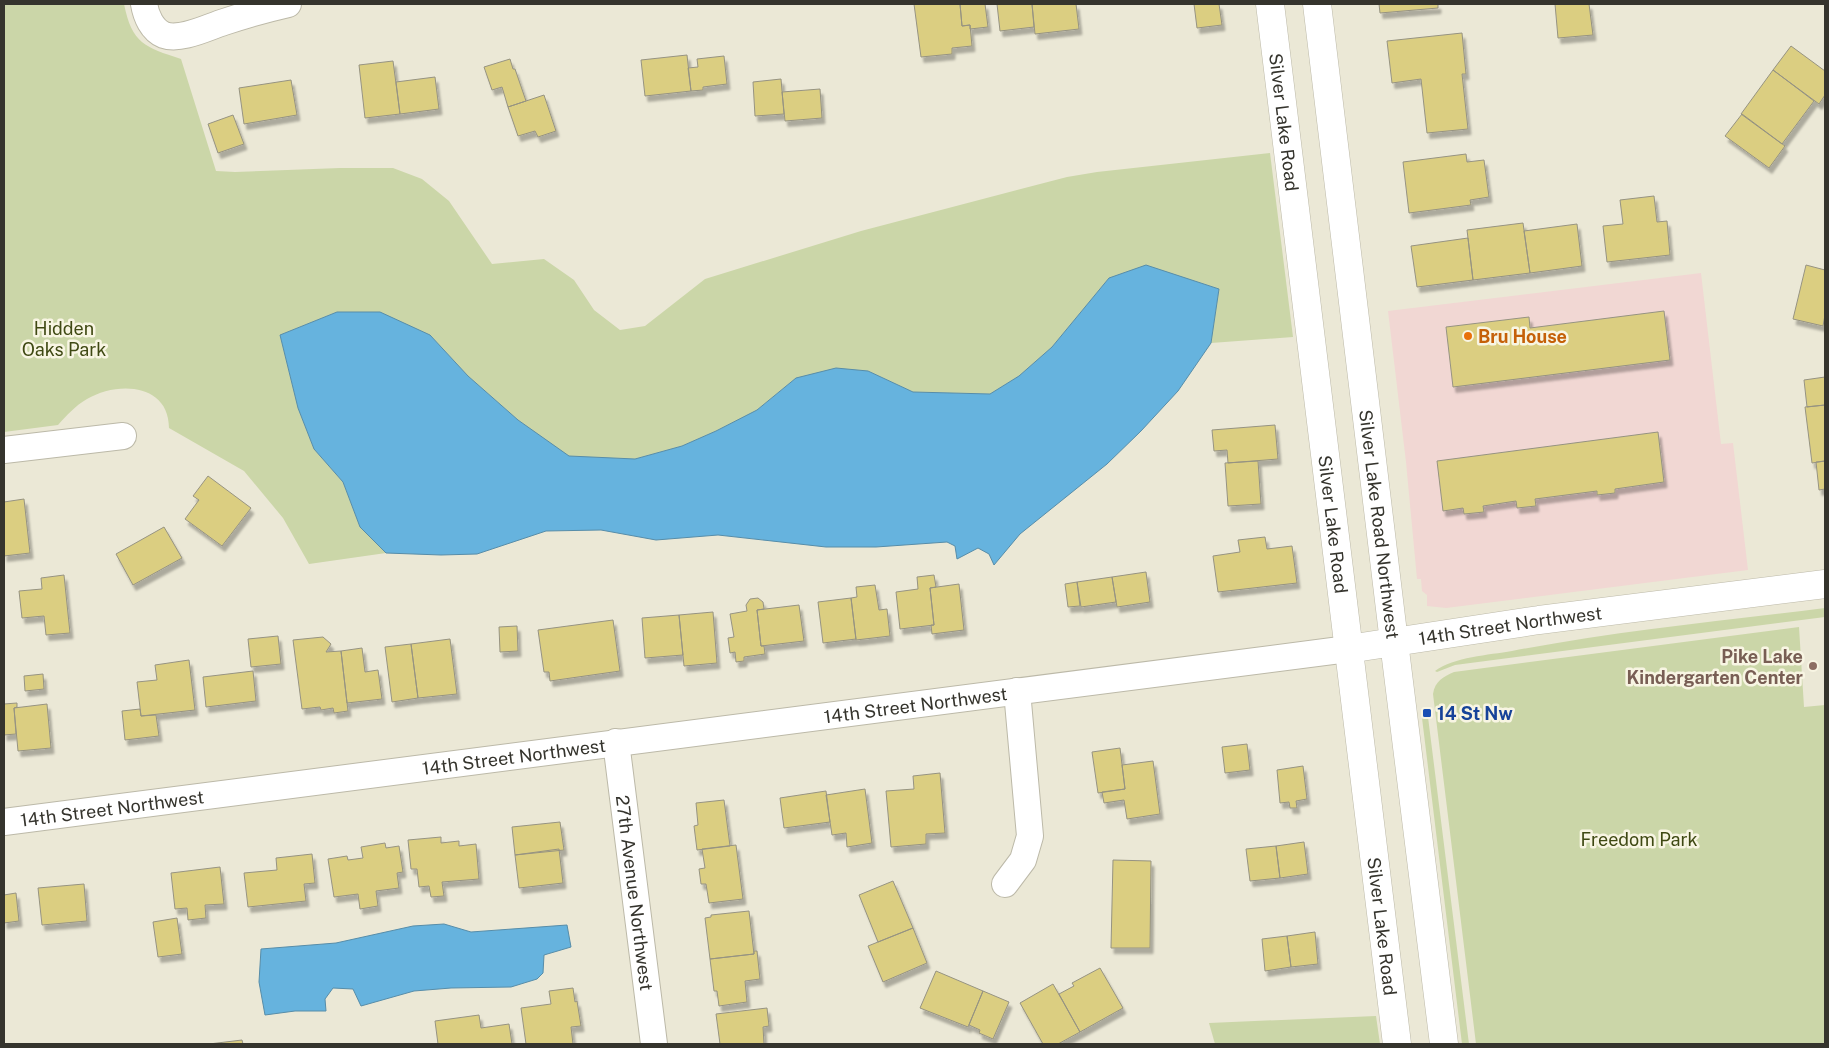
<svg xmlns="http://www.w3.org/2000/svg" width="1829" height="1048" font-family="'Public Sans',sans-serif">
  <style>
    .commercial { fill: #f1d7d3 }
    .green { fill: #cbd6a8 }
    .water { fill: #66b3de; stroke: #578da9 }
    .building { fill: #dbce81; stroke: #969382; filter: url(#shadow) }
    .lines { fill: none; stroke-linecap: round; stroke-linejoin: round }
    .street-casing { stroke: #bcb9a8; stroke-width: 28 }
    .secondary-casing { stroke: #bcb9a8; stroke-width: 29 }
    .street { stroke: #fff; stroke-width: 26 }
    .secondary { stroke: #fff; stroke-width: 28 }
    .food-dot { fill: #e8710a; stroke: #f8f5e3; stroke-width: 2 }
    .education-dot { fill: #8d6e63; stroke: #f8f5e3; stroke-width: 2 }
    .transit-dot { fill: #1a4fb4; stroke: #f8f5e3; stroke-width: 2 }
    .labels { text-anchor: middle; dominant-baseline: central; stroke-width: 5; stroke-linejoin: round; paint-order: stroke }
    .street-label { font-size: 18px; fill: #35342d; stroke: #f8f5e3 }
    .park-label { font-size: 18px; fill: #3f4913; stroke: #f8f5e3 }
    .food-label { font-size: 18px; font-weight: bold; fill: #c56008; stroke: #f8f5e3; text-anchor: start }
    .education-label { font-size: 18px; font-weight: bold; fill: #785e54; stroke: #f8f5e3; text-anchor: end }
    .transit-label { font-size: 18px; font-weight: bold; fill: #164399; stroke: #f8f5e3; text-anchor: start }
  </style>
  <defs>
    <filter id="shadow"><feDropShadow dx="3" dy="5.5" stdDeviation="1" flood-color="#0004"/></filter>
  </defs>
  <rect width="100%" height="100%" fill="#ebe8d6"/>
  <!-- commercial -->
  <path class="commercial" d="M 1701,273 L 1721,444 L 1733,443 L 1748,570 L 1446,608 L 1427,606 L 1427,595 L 1422,591 L 1421,579 L 1417,579 L 1406,462 L 1388,311 Z"/>
  <!-- green -->
  <path class="green" d="M 4,4 L 124,4 C 132,44 145,47 181,59 L 216,171 L 235,172 L 340,168 L 393,168 L 422,179 L 449,201 L 492,264 L 544,259 L 574,280 L 594,310 L 620,330 L 645,326 L 705,279 L 861,231 L 1067,177 L 1097,172 L 1270,153 L 1293,337 L 1211,343 L 1219,289 L 1187,279 L 1109,278 L 1052,347 L 1019,376 L 990,394 L 913,392 L 868,371 L 796,378 L 757,410 L 716,431 L 682,446 L 635,459 L 569,457 L 518,420 L 468,376 L 430,335 L 337,312 L 280,335 L 298,408 L 314,449 L 343,482 L 360,527 L 386,553 L 309,564 L 283,518 L 244,471 L 169,428 C 169,383 117,381 87,399 C 75,406 67,415 58,425 L 4,432 Z
    M 1825,608 L 1825,617 L 1455,665 L 1437,672 L 1435,671 C 1454,657 1489,655 1512,651 C 1615,631 1721,621 1825,608 Z
    M 1799,627 L 1804,707 L 1825,705 L 1825,1044 L 1476,1044 L 1433,694 C 1435,681 1443,677 1454,672 Z
    M 1428,717 L 1469,1044 L 1462,1044 L 1422,718 Z
    M 1376,1016 L 1380,1044 L 1215,1044 L 1209,1023 Z"/>
  <!-- water -->
  <path class="water" d="M 1146,265 L 1219,289 L 1211,343 L 1178,391 L 1141,431 L 1107,464 L 1020,534 L 994,565 L 989,554 L 978,548 L 957,559 L 955,546 L 947,542 L 876,547 L 826,547 L 718,535 L 656,540 L 601,530 L 546,531 L 477,554 L 441,555 L 386,553 L 360,527 L 343,482 L 314,449 L 298,408 L 280,335 L 337,312 L 380,312 L 430,335 L 468,376 L 518,420 L 569,456 L 635,459 L 682,446 L 716,431 L 757,410 L 796,378 L 836,368 L 868,371 L 913,392 L 990,394 L 1019,376 L 1052,347 L 1109,278 Z
    M 444,924 L 471,932 L 567,925 L 571,947 L 544,955 L 543,973 L 537,979 L 511,987 L 451,988 L 414,991 L 361,1006 L 353,989 L 333,988 L 325,999 L 326,1011 L 295,1011 L 265,1015 L 259,982 L 261,949 L 336,943 L 413,926 Z"/>
  <!-- building -->
  <path class="building" d="M 914,4 L 960,4 L 962,26 L 970,25 L 972,46 L 952,48 L 952,54 L 921,57 Z
    M 960,4 L 985,4 L 988,27 L 970,29 L 970,25 L 962,26 Z
    M 997,4 L 1032,4 L 1034,27 L 1000,31 Z
    M 1032,4 L 1076,4 L 1079,29 L 1035,34 Z
    M 1194,4 L 1219,4 L 1222,25 L 1197,28 Z
    M 1379,4 L 1438,4 L 1438,8 L 1380,13 Z
    M 1555,4 L 1589,4 L 1593,35 L 1558,38 Z
    M 1462,33 L 1466,74 L 1462,74 L 1468,129 L 1427,133 L 1421,79 L 1392,83 L 1387,41 Z
    M 1791,46 L 1825,71 L 1825,95 L 1819,104 L 1773,70 Z
    M 687,55 L 691,91 L 645,96 L 641,60 Z
    M 724,56 L 727,84 L 703,87 L 703,90 L 691,91 L 688,68 L 698,67 L 697,59 Z
    M 510,59 L 513,69 L 515,69 L 526,101 L 508,107 L 502,87 L 492,90 L 484,67 Z
    M 393,61 L 400,114 L 365,118 L 359,65 Z
    M 1773,70 L 1814,101 L 1782,144 L 1741,114 Z
    M 435,77 L 439,109 L 400,114 L 396,82 Z
    M 781,79 L 784,114 L 755,116 L 753,82 Z
    M 291,80 L 297,115 L 244,124 L 239,88 Z
    M 820,89 L 822,118 L 785,121 L 782,92 Z
    M 544,95 L 556,131 L 538,137 L 535,131 L 518,136 L 508,107 Z
    M 1742,114 L 1785,146 L 1769,168 L 1725,136 Z
    M 233,115 L 244,144 L 218,153 L 208,124 Z
    M 1466,154 L 1467,162 L 1484,160 L 1489,197 L 1470,200 L 1471,205 L 1409,213 L 1403,162 Z
    M 1654,196 L 1657,222 L 1667,221 L 1670,255 L 1607,262 L 1603,226 L 1623,224 L 1620,200 Z
    M 1523,223 L 1530,273 L 1473,280 L 1467,230 Z
    M 1577,224 L 1582,266 L 1530,273 L 1524,231 Z
    M 1468,238 L 1473,280 L 1417,287 L 1411,246 Z
    M 1806,265 L 1825,270 L 1825,315 L 1823,326 L 1793,319 Z
    M 1664,311 L 1670,360 L 1453,387 L 1446,327 L 1529,317 L 1530,328 Z
    M 1825,377 L 1825,405 L 1807,407 L 1804,380 Z
    M 1825,405 L 1825,461 L 1812,463 L 1805,407 Z
    M 1275,425 L 1278,459 L 1228,463 L 1227,450 L 1214,451 L 1212,430 Z
    M 1658,432 L 1664,482 L 1615,489 L 1615,493 L 1597,495 L 1597,491 L 1535,499 L 1536,506 L 1517,508 L 1516,501 L 1483,506 L 1484,512 L 1464,514 L 1463,508 L 1443,511 L 1437,461 Z
    M 1258,461 L 1261,504 L 1228,506 L 1225,463 Z
    M 1825,461 L 1825,489 L 1819,490 L 1816,462 Z
    M 208,476 L 251,508 L 222,546 L 185,519 L 199,500 L 193,496 Z
    M 24,499 L 30,553 L 4,556 L 4,502 Z
    M 164,527 L 182,558 L 133,585 L 116,554 Z
    M 1265,537 L 1267,549 L 1292,546 L 1297,583 L 1218,592 L 1213,556 L 1240,552 L 1238,540 Z
    M 1146,572 L 1150,602 L 1117,607 L 1112,577 Z
    M 64,575 L 70,633 L 46,635 L 44,616 L 22,618 L 19,591 L 42,589 L 41,578 Z
    M 934,575 L 936,587 L 930,588 L 934,625 L 900,629 L 896,592 L 918,589 L 917,577 Z
    M 1112,577 L 1116,602 L 1081,607 L 1077,582 Z
    M 1077,582 L 1080,606 L 1068,607 L 1065,584 Z
    M 959,584 L 964,630 L 932,634 L 931,625 L 934,625 L 930,588 Z
    M 875,585 L 879,610 L 887,609 L 890,636 L 856,640 L 851,598 L 857,597 L 856,587 Z
    M 758,598 L 763,602 L 764,609 L 757,610 L 761,646 L 764,646 L 765,654 L 744,657 L 744,661 L 736,662 L 735,652 L 730,653 L 728,638 L 734,637 L 730,614 L 747,611 L 746,605 L 750,599 Z
    M 851,598 L 856,639 L 823,643 L 818,602 Z
    M 799,605 L 804,641 L 761,646 L 757,610 Z
    M 713,612 L 717,663 L 684,666 L 679,615 Z
    M 679,615 L 683,655 L 645,658 L 642,618 Z
    M 613,620 L 620,671 L 550,681 L 549,672 L 544,672 L 538,630 Z
    M 517,626 L 518,651 L 500,652 L 499,627 Z
    M 278,636 L 281,664 L 251,667 L 248,639 Z
    M 323,637 L 331,644 L 326,652 L 341,651 L 348,711 L 334,713 L 333,708 L 321,710 L 320,707 L 302,709 L 293,640 Z
    M 450,639 L 457,694 L 418,698 L 411,644 Z
    M 411,644 L 418,698 L 392,702 L 385,647 Z
    M 362,648 L 365,672 L 378,670 L 382,699 L 347,703 L 341,651 Z
    M 189,660 L 195,710 L 141,716 L 137,682 L 157,680 L 155,665 Z
    M 253,671 L 256,701 L 206,707 L 203,677 Z
    M 43,674 L 44,689 L 25,691 L 24,676 Z
    M 17,703 L 17,707 L 14,708 L 16,734 L 4,735 L 4,704 Z
    M 47,704 L 51,748 L 18,751 L 14,708 Z
    M 140,709 L 141,716 L 156,715 L 159,736 L 125,740 L 122,711 Z
    M 1247,744 L 1250,770 L 1225,773 L 1222,747 Z
    M 1120,748 L 1125,789 L 1098,793 L 1092,752 Z
    M 1153,761 L 1160,814 L 1127,819 L 1124,800 L 1104,803 L 1102,792 L 1125,789 L 1122,765 Z
    M 1303,766 L 1307,799 L 1296,801 L 1297,808 L 1290,808 L 1289,802 L 1280,803 L 1277,770 Z
    M 940,773 L 945,833 L 926,834 L 926,844 L 891,847 L 886,791 L 914,789 L 913,776 Z
    M 865,789 L 872,843 L 847,847 L 846,833 L 832,835 L 826,795 Z
    M 826,791 L 830,822 L 784,828 L 780,798 Z
    M 724,800 L 730,846 L 697,850 L 694,826 L 698,825 L 696,803 Z
    M 560,822 L 564,850 L 515,855 L 512,827 Z
    M 441,837 L 441,843 L 459,841 L 459,846 L 476,844 L 479,879 L 442,882 L 444,896 L 431,897 L 429,886 L 419,887 L 417,869 L 411,869 L 408,840 Z
    M 1304,842 L 1308,874 L 1280,878 L 1276,846 Z
    M 385,843 L 386,848 L 399,846 L 403,872 L 397,873 L 399,888 L 376,891 L 378,906 L 360,909 L 358,894 L 334,897 L 328,859 L 347,856 L 348,860 L 363,858 L 361,847 Z
    M 736,845 L 743,899 L 709,903 L 706,884 L 701,884 L 699,869 L 705,868 L 702,849 Z
    M 1276,846 L 1280,878 L 1250,881 L 1246,849 Z
    M 559,849 L 563,883 L 519,888 L 515,855 Z
    M 312,854 L 315,883 L 304,884 L 306,901 L 248,907 L 244,873 L 277,870 L 276,858 Z
    M 1113,860 L 1151,861 L 1150,948 L 1111,948 Z
    M 220,867 L 224,904 L 205,905 L 206,918 L 188,920 L 187,908 L 175,909 L 171,873 Z
    M 893,881 L 913,928 L 878,942 L 859,895 Z
    M 84,884 L 87,921 L 42,925 L 38,888 Z
    M 16,893 L 19,921 L 4,923 L 4,895 Z
    M 749,911 L 754,954 L 710,959 L 705,918 L 711,917 L 711,915 Z
    M 177,918 L 182,954 L 158,957 L 153,922 Z
    M 913,928 L 927,963 L 883,982 L 868,946 Z
    M 1315,932 L 1318,964 L 1291,967 L 1287,936 Z
    M 1287,936 L 1291,967 L 1265,971 L 1262,939 Z
    M 754,951 L 757,951 L 760,979 L 745,981 L 747,1002 L 719,1006 L 717,991 L 714,991 L 710,959 L 754,954 Z
    M 1100,968 L 1123,1008 L 1080,1032 L 1059,994 L 1074,986 L 1072,983 Z
    M 936,971 L 983,991 L 968,1027 L 920,1008 Z
    M 1053,984 L 1080,1032 L 1058,1044 L 1043,1044 L 1020,1003 Z
    M 573,988 L 575,1002 L 577,1001 L 581,1026 L 571,1027 L 573,1044 L 526,1044 L 521,1008 L 551,1004 L 549,991 Z
    M 983,991 L 1009,1002 L 993,1039 L 979,1033 L 980,1030 L 969,1025 Z
    M 767,1008 L 769,1026 L 763,1027 L 764,1044 L 720,1044 L 716,1014 Z
    M 479,1015 L 481,1028 L 509,1024 L 512,1044 L 438,1044 L 435,1021 Z
    M 242,1040 L 243,1044 L 209,1044 Z"/>
  <g class="lines">
    <defs>
      <g id="street">
        <path d="M 144,4 C 146,16 152,30 164,35 C 181,41 208,27 224,22 C 245,15 266,9 288,4"/>
        <path d="M 4,450 L 123,436"/>
        <path id="s1" d="M 616,742 L 654,1044"/>
        <path id="s2" d="M 4,822 L 1348,649"/>
        <path d="M 1005,884 L 1023,860 L 1030,836 L 1017,691"/>
      </g>
      <g id="secondary">
        <path id="s3" d="M 1270,4 L 1397,1044"/>
        <path id="s4" d="M 1317,4 L 1394,642 L 1444,1044"/>
        <path id="s5" d="M 1348,649 L 1539,620 L 1825,584"/>
      </g>
    </defs>
    <!-- street casing -->
    <use href="#street" class="street-casing"/>
    <!-- secondary casing -->
    <use href="#secondary" class="secondary-casing"/>
    <!-- street -->
    <use href="#street" class="street"/>
    <!-- secondary -->
    <use href="#secondary" class="secondary"/>
  </g>
  <!-- markers -->
  <circle class="food-dot" cx="1468" cy="336" r="5"/>
  <circle class="education-dot" cx="1813" cy="666" r="5"/>
  <rect class="transit-dot" x="1422" y="708" width="10" height="10" rx="2.5"/>
  <g class="labels">
    <!-- street labels -->
    <g class="street-label">
      <text stroke="none"><textPath href="#s3" startOffset="119">Silver Lake Road</textPath></text>
      <text stroke="none"><textPath href="#s3" startOffset="524">Silver Lake Road</textPath></text>
      <text stroke="none"><textPath href="#s4" startOffset="524">Silver Lake Road Northwest</textPath></text>
      <text stroke="none"><textPath href="#s5" startOffset="164">14th Street Northwest</textPath></text>
      <text stroke="none"><textPath href="#s2" startOffset="919">14th Street Northwest</textPath></text>
      <text stroke="none"><textPath href="#s2" startOffset="514">14th Street Northwest</textPath></text>
      <text stroke="none"><textPath href="#s2" startOffset="109">14th Street Northwest</textPath></text>
      <text stroke="none"><textPath href="#s1" startOffset="152">27th Avenue Northwest</textPath></text>
      <text stroke="none"><textPath href="#s3" startOffset="929">Silver Lake Road</textPath></text>
    </g>
    <!-- park labels -->
    <g class="park-label">
      <text x="64" y="328">Hidden<tspan x="64" dy="21">Oaks Park</tspan></text>
      <text x="1639" y="839">Freedom Park</text>
    </g>
    <!-- food labels -->
    <g class="food-label">
      <text x="1478" y="336">Bru House</text>
    </g>
    <!-- education labels -->
    <g class="education-label">
      <text x="1803" y="656">Pike Lake<tspan x="1803" dy="21">Kindergarten Center</tspan></text>
    </g>
    <!-- transit labels -->
    <g class="transit-label">
      <text x="1437" y="713">14 St Nw</text>
    </g>
  </g>
  <!-- border -->
  <rect width="1829" height="1048" fill="none" stroke="#35342d" stroke-width="10"/>
</svg>
